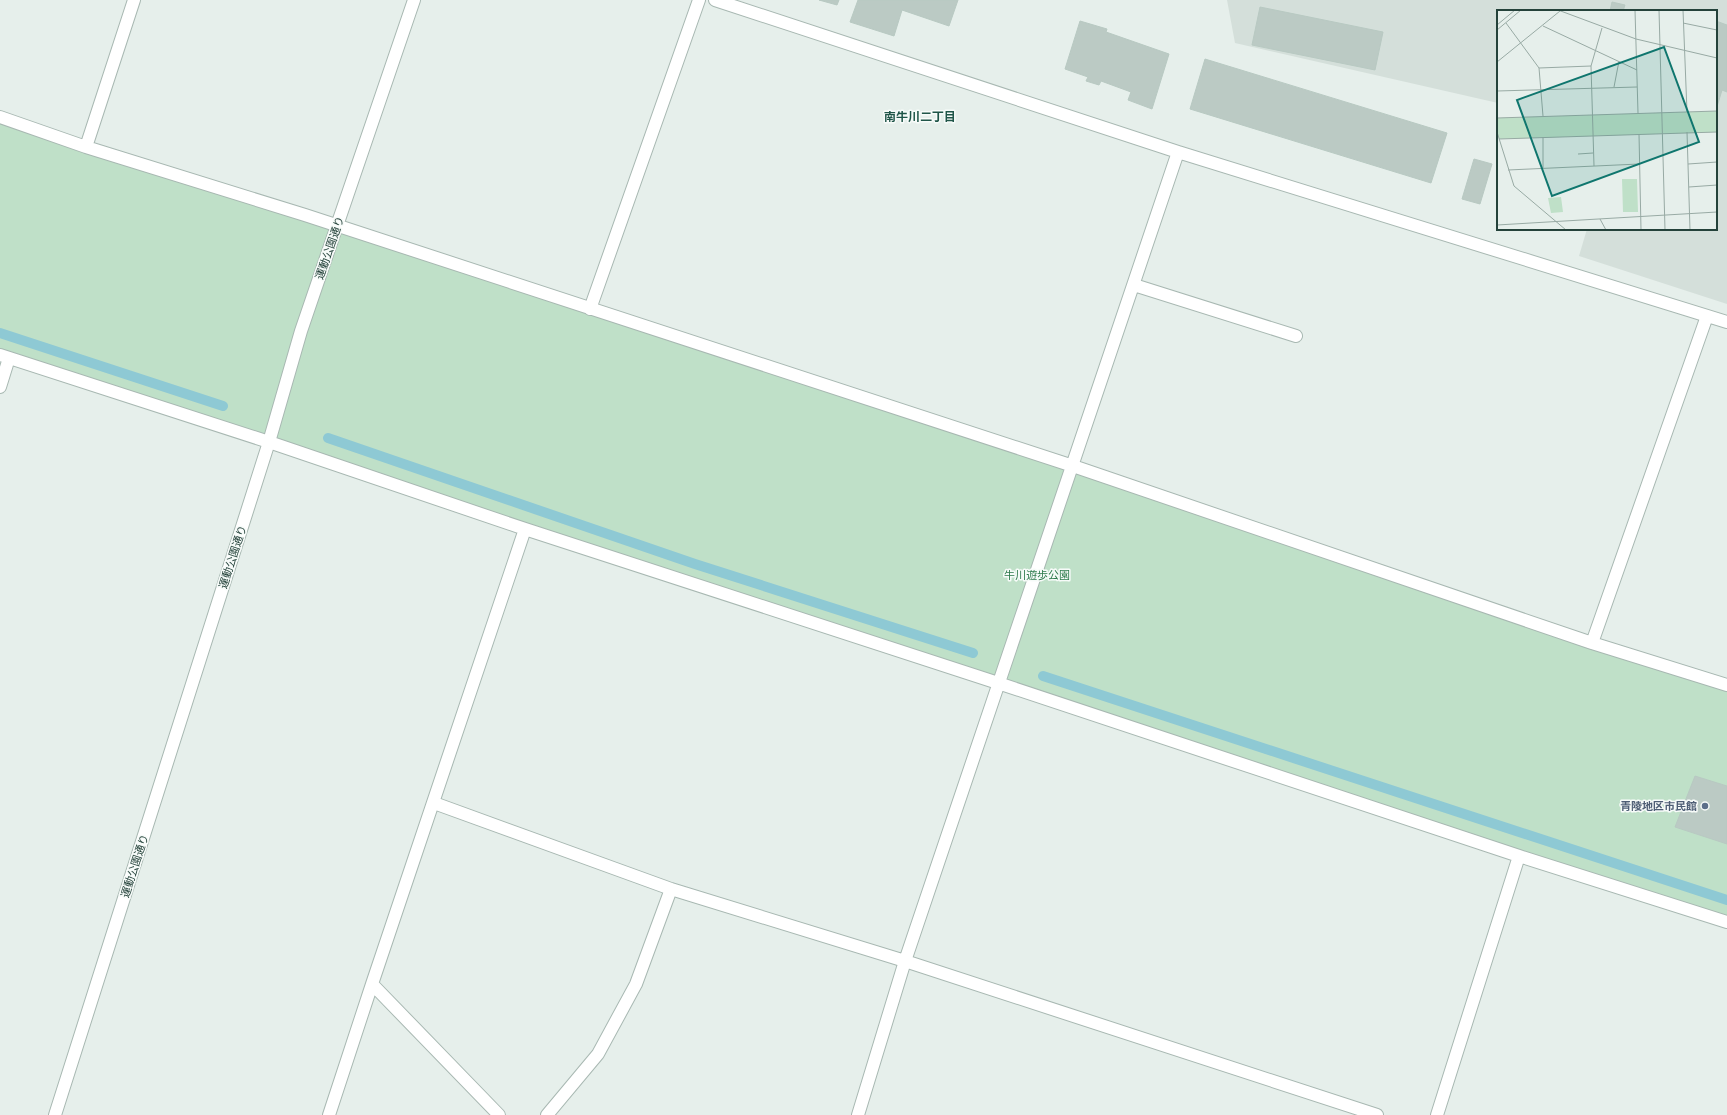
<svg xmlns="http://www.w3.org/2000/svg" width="1727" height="1115" font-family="'Fira Sans Condensed','Noto Sans JP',sans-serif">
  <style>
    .built { fill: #d4dfda }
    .green { fill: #bfe0c8 }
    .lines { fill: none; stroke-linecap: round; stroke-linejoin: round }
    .stream { stroke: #8ec9d4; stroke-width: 10 }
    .building { fill: #bbcac4; stroke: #b8c9c2 }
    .minor-casing { stroke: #a8b8b2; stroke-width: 14 }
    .minor { stroke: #fff; stroke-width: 12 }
    .service-dot { fill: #5c6f8a; stroke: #f7fbf9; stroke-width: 1.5 }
    .labels { text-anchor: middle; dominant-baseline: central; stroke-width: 3; stroke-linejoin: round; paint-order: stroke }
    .street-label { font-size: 11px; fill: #24423a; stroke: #f7fbf9 }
    .park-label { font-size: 11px; fill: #2d7a4b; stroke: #f7fbf9 }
    .service-label { font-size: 11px; font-weight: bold; fill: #4e5e75; stroke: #f7fbf9; text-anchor: end }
    .neighbourhood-label { font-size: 12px; font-weight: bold; fill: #1f5548; stroke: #f7fbf9 }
    .inset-road { fill: none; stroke: #98aaa4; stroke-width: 1 }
    .view { fill: #0f766e; fill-opacity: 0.15; stroke: #0f766e; stroke-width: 2 }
    .inset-edge { fill: none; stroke: #24423a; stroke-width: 2 }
  </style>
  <rect width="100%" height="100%" fill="#e6efeb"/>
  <!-- built -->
  <path class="built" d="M 1227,0 L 1727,0 L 1727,304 L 1579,256 L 1587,229 L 1716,229 L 1716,11 L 1498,11 L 1498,103 L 1235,43 Z"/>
  <!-- green -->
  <path class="green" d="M 0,117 L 1727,685 L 1727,922 L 0,355 Z"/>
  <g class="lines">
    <!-- stream -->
    <path class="stream" d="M 0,333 L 223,406
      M 328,438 L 695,564 L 973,653
      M 1043,676 L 1727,900"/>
  </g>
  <!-- building -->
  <path class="building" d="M 819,0 L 839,0 L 837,5 Z
    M 858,0 L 958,0 L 949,26 L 902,10 L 894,36 L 850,22 Z
    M 1612,2 L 1625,5 L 1623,11 L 1610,11 Z
    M 1260,7 L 1383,32 L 1375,70 L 1252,45 Z
    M 1080,21 L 1107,29 L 1106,32 L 1169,54 L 1152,109 L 1128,100 L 1131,92 L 1101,81 L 1099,85 L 1086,81 L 1088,77 L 1065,69 Z
    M 1716,21 L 1727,25 L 1727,92 L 1722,90 L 1716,110 Z
    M 1205,59 L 1447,133 L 1431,183 L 1190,109 Z
    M 1474,159 L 1492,164 L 1480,204 L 1462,199 Z
    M 1695,776 L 1727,786 L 1727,844 L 1675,827 Z"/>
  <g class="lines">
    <defs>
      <path id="minor" d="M 715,0 L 1178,152 L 1727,322
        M 0,117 L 86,147 L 305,215 L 1073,466 L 1592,643 L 1727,685
        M 86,147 L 134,0
        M 1134,285 L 1296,336
        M 590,309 L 699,0
        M 0,355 L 269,442 L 525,529 L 998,683 L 1519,856 L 1727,922
        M 0,387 L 9,358
        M 1592,643 L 1707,316
        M 434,803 L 671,889 L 905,961 L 1377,1115
        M 372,984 L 499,1115
        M 55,1115 L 269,442 L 301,331 L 414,0
        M 329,1115 L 372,984 L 525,529
        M 547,1115 L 598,1054 L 636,984 L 671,889
        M 858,1115 L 905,961 L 1178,152
        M 1437,1115 L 1519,856"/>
    </defs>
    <!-- minor casing -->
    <use href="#minor" class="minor-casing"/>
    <!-- minor -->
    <use href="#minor" class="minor"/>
  </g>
  <!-- markers -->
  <circle class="service-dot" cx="1705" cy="806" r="4"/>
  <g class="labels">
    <!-- street labels -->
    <g class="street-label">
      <text transform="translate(330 248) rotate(-71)">運動公園通り</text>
      <text transform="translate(233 557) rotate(-72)">運動公園通り</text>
      <text transform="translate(135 866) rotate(-72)">運動公園通り</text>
    </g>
    <!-- park labels -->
    <g class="park-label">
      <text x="1037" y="575">牛川遊歩公園</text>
    </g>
    <!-- service labels -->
    <g class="service-label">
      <text x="1697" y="806">青陵地区市民館</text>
    </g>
    <!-- neighbourhood labels -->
    <g class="neighbourhood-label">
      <text x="920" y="117">南牛川二丁目</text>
    </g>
  </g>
  <!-- overview -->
  <g transform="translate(1497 10)">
    <rect width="220" height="220" fill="#e6efeb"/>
    <path d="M 220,101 L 220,122 L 2,129 L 0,122 L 0,108 ZM 125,169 L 140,169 L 141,202 L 126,202 ZM 64,187 L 66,202 L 54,203 L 51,188 Z" fill="#bfe0c8"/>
    <path class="inset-road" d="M 61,0 L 139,29 L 220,48M 138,0 L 141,103M 162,0 L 168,220M 186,0 L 190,102M 9,13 L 42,58 L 46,106M 186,13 L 220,20M 0,15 L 18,0M 46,16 L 140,60M 0,20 L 24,0M 0,52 L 63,1M 42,58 L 94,56M 117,77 L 122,51M 0,81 L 140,77M 0,108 L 220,101M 0,122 L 17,176 L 69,220M 190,122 L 193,220M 142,124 L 144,220M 46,127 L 46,158M 2,129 L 220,122M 81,144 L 96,143M 191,154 L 220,152M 97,156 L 94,56 L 105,18M 11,160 L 142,154M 192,177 L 220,175M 103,209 L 109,220M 0,215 L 220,202"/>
    <path class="view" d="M 167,37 L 202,132 L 55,186 L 20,90 Z"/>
    <rect width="220" height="220" class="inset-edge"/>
  </g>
</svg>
